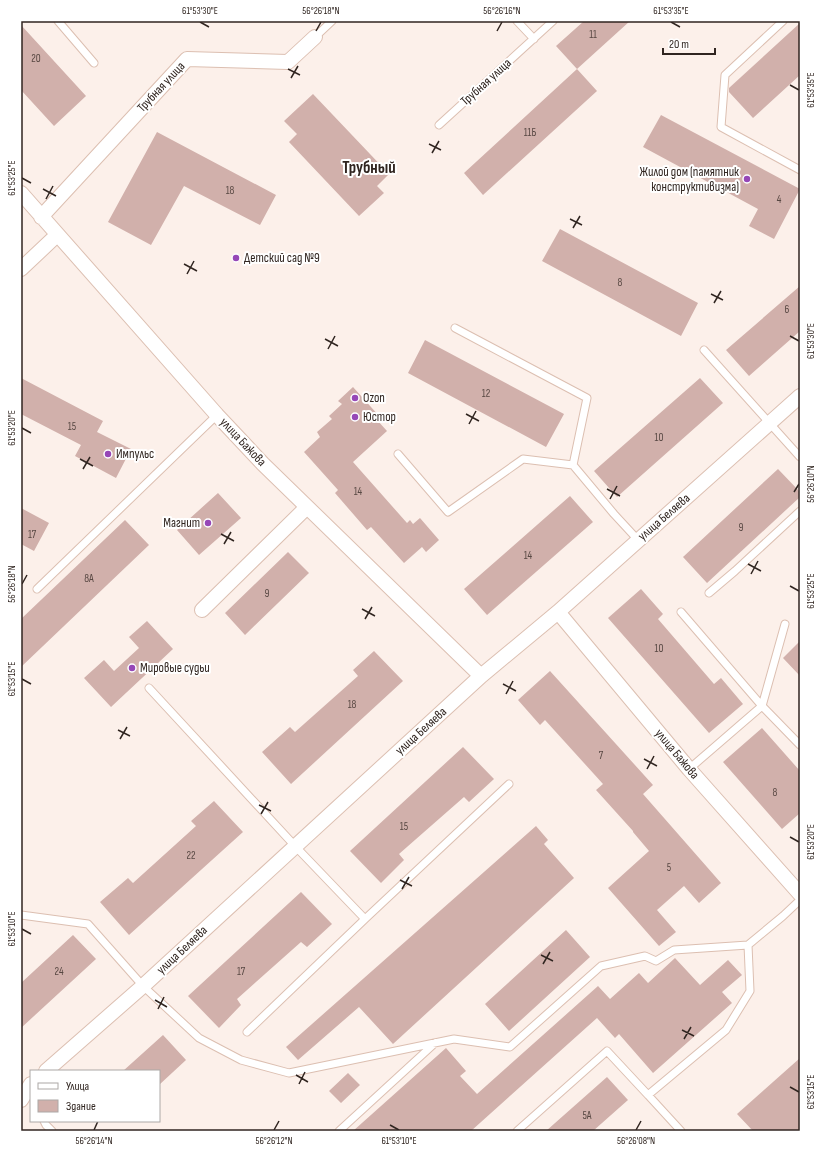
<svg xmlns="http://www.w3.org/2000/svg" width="821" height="1152" font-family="'Sofia Sans Condensed',sans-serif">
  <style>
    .building { fill: #d1b0ab }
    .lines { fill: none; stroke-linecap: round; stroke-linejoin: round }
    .lane-casing { stroke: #dcbfb1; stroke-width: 9 }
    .street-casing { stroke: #dcbfb1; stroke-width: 16 }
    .lane { stroke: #fff; stroke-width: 7 }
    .street { stroke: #fff; stroke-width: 14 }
    .ticks { fill: none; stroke: #302520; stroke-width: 1.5 }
    .poi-dot { fill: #9647b7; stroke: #fff; stroke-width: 1.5 }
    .labels { text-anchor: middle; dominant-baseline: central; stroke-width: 4; stroke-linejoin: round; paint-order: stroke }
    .number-label { font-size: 11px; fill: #584843 }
    .street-label { font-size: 13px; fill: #302520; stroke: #fff }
    .poi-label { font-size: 13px; fill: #302520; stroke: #fff; text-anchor: start }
    .district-label { font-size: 17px; font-weight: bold; fill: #302520; stroke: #fff }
    .neatline { fill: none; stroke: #302520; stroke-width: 1.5 }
    .ticks-label { font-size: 10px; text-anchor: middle; fill: #302520 }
  </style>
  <rect width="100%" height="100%" fill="#fcf0ea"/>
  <!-- building -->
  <path class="building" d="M 584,21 L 630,21 L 577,69 L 556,46 Z
    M 800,23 L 800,75 L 753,118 L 729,92 L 729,88 Z
    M 21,25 L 86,96 L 54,126 L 21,90 Z
    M 577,69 L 597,91 L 483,195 L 464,173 Z
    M 313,94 L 389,174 L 377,186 L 384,193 L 359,216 L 289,142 L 297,134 L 284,121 Z
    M 661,115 L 800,189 L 774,239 L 749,226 L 758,209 L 643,147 Z
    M 157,132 L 276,195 L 260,225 L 184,186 L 151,245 L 108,222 Z
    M 560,229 L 698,303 L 681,336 L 542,261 Z
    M 800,286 L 800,331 L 749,376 L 726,350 Z
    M 425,340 L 564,414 L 546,447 L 408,373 Z
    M 21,378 L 103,421 L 97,432 L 131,449 L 116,478 L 75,456 L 81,445 L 21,414 Z
    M 700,378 L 723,403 L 617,497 L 594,471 Z
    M 353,387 L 380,417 L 377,420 L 387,431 L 353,462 L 407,523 L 410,520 L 413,524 L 420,518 L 439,540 L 426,552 L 422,547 L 404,563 L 371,527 L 367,530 L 335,493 L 338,490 L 304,452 L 320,437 L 317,432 L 332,419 L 329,416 L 342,404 L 338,401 Z
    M 778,469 L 800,492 L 800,497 L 707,583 L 683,557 Z
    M 218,493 L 241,518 L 199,555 L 177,530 Z
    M 570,496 L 593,522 L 487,615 L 464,589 Z
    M 21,508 L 49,523 L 34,551 L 21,544 Z
    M 125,520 L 149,545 L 21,667 L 21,619 Z
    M 288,552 L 309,573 L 245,635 L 225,613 Z
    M 641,589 L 663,614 L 658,619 L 714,684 L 721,678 L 743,704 L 709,733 L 608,618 Z
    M 147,621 L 173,649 L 111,707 L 84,678 L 104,660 L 114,671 L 139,648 L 129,637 Z
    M 800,641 L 800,676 L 783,658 Z
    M 374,651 L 403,681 L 291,784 L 262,752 L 290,727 L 295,732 L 358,676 L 353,670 Z
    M 550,671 L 653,785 L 643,794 L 721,883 L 699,903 L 684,886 L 657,910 L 676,932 L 659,946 L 608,888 L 649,851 L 633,832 L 633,831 L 596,790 L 603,784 L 545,720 L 540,725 L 518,700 Z
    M 762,728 L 800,771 L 800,813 L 782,829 L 723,762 Z
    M 463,747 L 494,779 L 469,802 L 464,797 L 399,854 L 404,860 L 381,883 L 350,851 Z
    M 214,801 L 243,832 L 129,935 L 100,902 L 128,878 L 133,883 L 196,826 L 191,821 Z
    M 536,826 L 548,840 L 544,844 L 574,878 L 393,1044 L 359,1007 L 298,1060 L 286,1047 Z
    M 301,892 L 332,924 L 307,947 L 301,942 L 237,999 L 241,1005 L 219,1028 L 188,996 Z
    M 566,930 L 590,957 L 509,1031 L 485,1004 Z
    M 73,935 L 96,959 L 21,1028 L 21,983 Z
    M 675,958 L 700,985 L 728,960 L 742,975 L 722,992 L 732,1003 L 653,1073 L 619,1034 L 615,1038 L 597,1018 L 471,1131 L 353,1131 L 446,1048 L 466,1071 L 460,1076 L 477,1094 L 598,986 L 610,999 L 639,973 L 648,983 Z
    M 163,1035 L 186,1060 L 159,1085 L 159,1071 L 123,1071 Z
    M 800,1058 L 800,1131 L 753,1131 L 737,1114 Z
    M 348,1073 L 360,1085 L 341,1103 L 329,1091 Z
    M 607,1077 L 628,1100 L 593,1131 L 546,1131 Z"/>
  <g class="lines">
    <defs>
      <path id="lane" d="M 58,21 L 94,63
        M 517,21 L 534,39
        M 783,21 L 725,75 L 721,127 L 800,170
        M 315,37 L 332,21
        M 439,125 L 553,21
        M 455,328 L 587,398 L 573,465
        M 704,350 L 800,457
        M 398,454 L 448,512 L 523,459 L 573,465 L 614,514 L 638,540
        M 37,589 L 217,415
        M 709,593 L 735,571 L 800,511
        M 681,612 L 762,706 L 800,745
        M 149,688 L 295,846 L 365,919 L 509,784
        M 689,769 L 762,706 L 785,624
        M 21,915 L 88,924 L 143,986 L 199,1038 L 241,1060 L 289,1073 L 454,1039 L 510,1047 L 601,966 L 645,956 L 656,961 L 674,950 L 748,945 L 783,916 L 800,900
        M 247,1032 L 365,919
        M 648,1095 L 681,1131
        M 44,1121 L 46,1125 L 52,1131
        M 339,1131 L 435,1043
        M 517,1131 L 607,1051 L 648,1095 L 726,1030 L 750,991 L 748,945"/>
      <path id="street" d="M 21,193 L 217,415 L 263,464 L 481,676
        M 41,217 L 187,59 L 288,62 L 315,37
        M 21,269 L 57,235
        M 202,610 L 307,507
        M 558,612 L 689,769 L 800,894
        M 46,1071 L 143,986 L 481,676 L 558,612 L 800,396
        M 21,1100 L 31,1084"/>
    </defs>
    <!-- lane casing -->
    <use href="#lane" class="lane-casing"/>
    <!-- street casing -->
    <use href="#street" class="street-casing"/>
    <!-- lane -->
    <use href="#lane" class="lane"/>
    <!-- street -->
    <use href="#street" class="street"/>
  </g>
  <!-- ticks -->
  <path class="ticks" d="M 200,22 L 209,27M 671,22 L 680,27M 316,31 L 321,22M 497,31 L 502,22M 288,69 L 300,75M 291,78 L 298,66M 790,85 L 799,90M 429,144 L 441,150M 432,153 L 439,141M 22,178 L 31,183M 43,189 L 56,196M 46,199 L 53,186M 570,219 L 582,225M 573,228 L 580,216M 184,264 L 197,271M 187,274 L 194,261M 711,294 L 723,300M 714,303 L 721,291M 790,336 L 799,341M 325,339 L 338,346M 328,349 L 335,336M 466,414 L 479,421M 469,424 L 476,411M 22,428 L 31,433M 80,459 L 93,466M 83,469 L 90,457M 607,489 L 620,496M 794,492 L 799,484M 610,499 L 617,486M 221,534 L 234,541M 224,544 L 231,532M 748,564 L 761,571M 751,574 L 758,561M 22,584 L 27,575M 790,586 L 799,591M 362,609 L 375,616M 365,619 L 372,607M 22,679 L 31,684M 503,684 L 516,691M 506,694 L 513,681M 118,730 L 130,736M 120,739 L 127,727M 644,759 L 657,766M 647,769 L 654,756M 259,805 L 271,811M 261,814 L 268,802M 790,837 L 799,842M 400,880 L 412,886M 402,889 L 409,877M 22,929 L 31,934M 541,955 L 553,961M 543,964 L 550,952M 155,1000 L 167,1007M 158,1009 L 164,997M 682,1030 L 694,1036M 684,1039 L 691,1027M 296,1075 L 308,1082M 299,1084 L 305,1072M 790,1087 L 799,1092M 390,1125 L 399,1130M 94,1130 L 98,1121M 274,1130 L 279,1121M 636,1130 L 641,1121"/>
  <!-- markers -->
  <g class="poi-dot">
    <circle cx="747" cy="179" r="4"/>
    <circle cx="236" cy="258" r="4"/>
    <circle cx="355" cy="398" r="4"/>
    <circle cx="355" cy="417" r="4"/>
    <circle cx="108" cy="454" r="4"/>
    <circle cx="208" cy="523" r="4"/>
    <circle cx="132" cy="668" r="4"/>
  </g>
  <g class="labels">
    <!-- number labels -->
    <g class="number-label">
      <text x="593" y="34">11</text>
      <text x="36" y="58">20</text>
      <text x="530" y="132">11Б</text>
      <text x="230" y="190">18</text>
      <text x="779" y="199">4</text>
      <text x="620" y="282">8</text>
      <text x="787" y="309">6</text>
      <text x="486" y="393">12</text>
      <text x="72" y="426">15</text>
      <text x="659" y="437">10</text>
      <text x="358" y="491">14</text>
      <text x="741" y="527">9</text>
      <text x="32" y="534">17</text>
      <text x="528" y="555">14</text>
      <text x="89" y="578">8А</text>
      <text x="267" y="593">9</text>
      <text x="659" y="648">10</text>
      <text x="352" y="704">18</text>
      <text x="601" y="755">7</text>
      <text x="775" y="792">8</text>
      <text x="404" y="826">15</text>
      <text x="191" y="855">22</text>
      <text x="669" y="867">5</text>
      <text x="59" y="971">24</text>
      <text x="241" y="971">17</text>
      <text x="587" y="1115">5А</text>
    </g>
    <!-- street labels -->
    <g class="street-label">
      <text transform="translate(486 82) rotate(-42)">Трубная улица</text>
      <text transform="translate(161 87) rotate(-47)">Трубная улица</text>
      <text transform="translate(243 442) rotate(47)">улица Бажова</text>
      <text transform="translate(664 517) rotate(-41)">улица Беляева</text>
      <text transform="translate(421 731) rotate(-42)">улица Беляева</text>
      <text transform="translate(677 754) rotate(50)">улица Бажова</text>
      <text transform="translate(182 950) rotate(-43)">улица Беляева</text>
    </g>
    <!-- poi labels -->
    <g class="poi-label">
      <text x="739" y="172" text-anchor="end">Жилой дом (памятник<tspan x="739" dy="15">конструктивизма)</tspan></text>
      <text x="244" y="258">Детский сад №9</text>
      <text x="363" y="398">Ozon</text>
      <text x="363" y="417">Юстор</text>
      <text x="116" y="454">Импульс</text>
      <text x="200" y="523" text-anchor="end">Магнит</text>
      <text x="140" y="668">Мировые судьи</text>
    </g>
    <!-- district labels -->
    <g class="district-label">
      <text x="369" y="168">Трубный</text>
    </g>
  </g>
  <!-- border -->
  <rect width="821" height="1152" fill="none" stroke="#ffffff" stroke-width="44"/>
  <!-- legend -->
  <rect x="30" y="1070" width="130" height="52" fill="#ffffff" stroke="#aca8a6"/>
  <rect x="38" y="1083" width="20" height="6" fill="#ffffff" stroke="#aca8a6"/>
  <text x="66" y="1090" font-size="12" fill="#302520">Улица</text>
  <rect x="38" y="1100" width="20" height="12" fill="#d1b0ab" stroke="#aca8a6"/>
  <text x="66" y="1110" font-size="12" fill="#302520">Здание</text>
  <!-- scale -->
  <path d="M663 48v6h52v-6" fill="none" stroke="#302520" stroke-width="2"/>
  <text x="669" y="48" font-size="12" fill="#302520" stroke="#ffffff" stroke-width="3" paint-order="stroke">20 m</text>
  <rect x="22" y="22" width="777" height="1108" class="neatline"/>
  <g class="ticks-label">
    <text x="200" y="14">61°53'30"E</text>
    <text x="321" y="14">56°26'18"N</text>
    <text x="502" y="14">56°26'16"N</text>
    <text x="671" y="14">61°53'35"E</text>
    <text transform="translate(810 90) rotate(-90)" y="4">61°53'35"E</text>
    <text transform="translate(11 178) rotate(-90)" y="4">61°53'25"E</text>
    <text transform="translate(810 341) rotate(-90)" y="4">61°53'30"E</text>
    <text transform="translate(11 428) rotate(-90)" y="4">61°53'20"E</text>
    <text transform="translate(810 484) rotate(-90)" y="4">56°26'10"N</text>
    <text transform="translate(11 584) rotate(-90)" y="4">56°26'18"N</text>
    <text transform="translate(810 591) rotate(-90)" y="4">61°53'25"E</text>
    <text transform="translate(11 679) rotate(-90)" y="4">61°53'15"E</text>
    <text transform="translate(810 842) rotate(-90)" y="4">61°53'20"E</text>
    <text transform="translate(11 929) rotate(-90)" y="4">61°53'10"E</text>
    <text transform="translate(810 1092) rotate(-90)" y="4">61°53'15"E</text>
    <text x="94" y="1144">56°26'14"N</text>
    <text x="274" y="1144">56°26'12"N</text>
    <text x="399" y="1144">61°53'10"E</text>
    <text x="636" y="1144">56°26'08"N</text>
  </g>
</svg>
